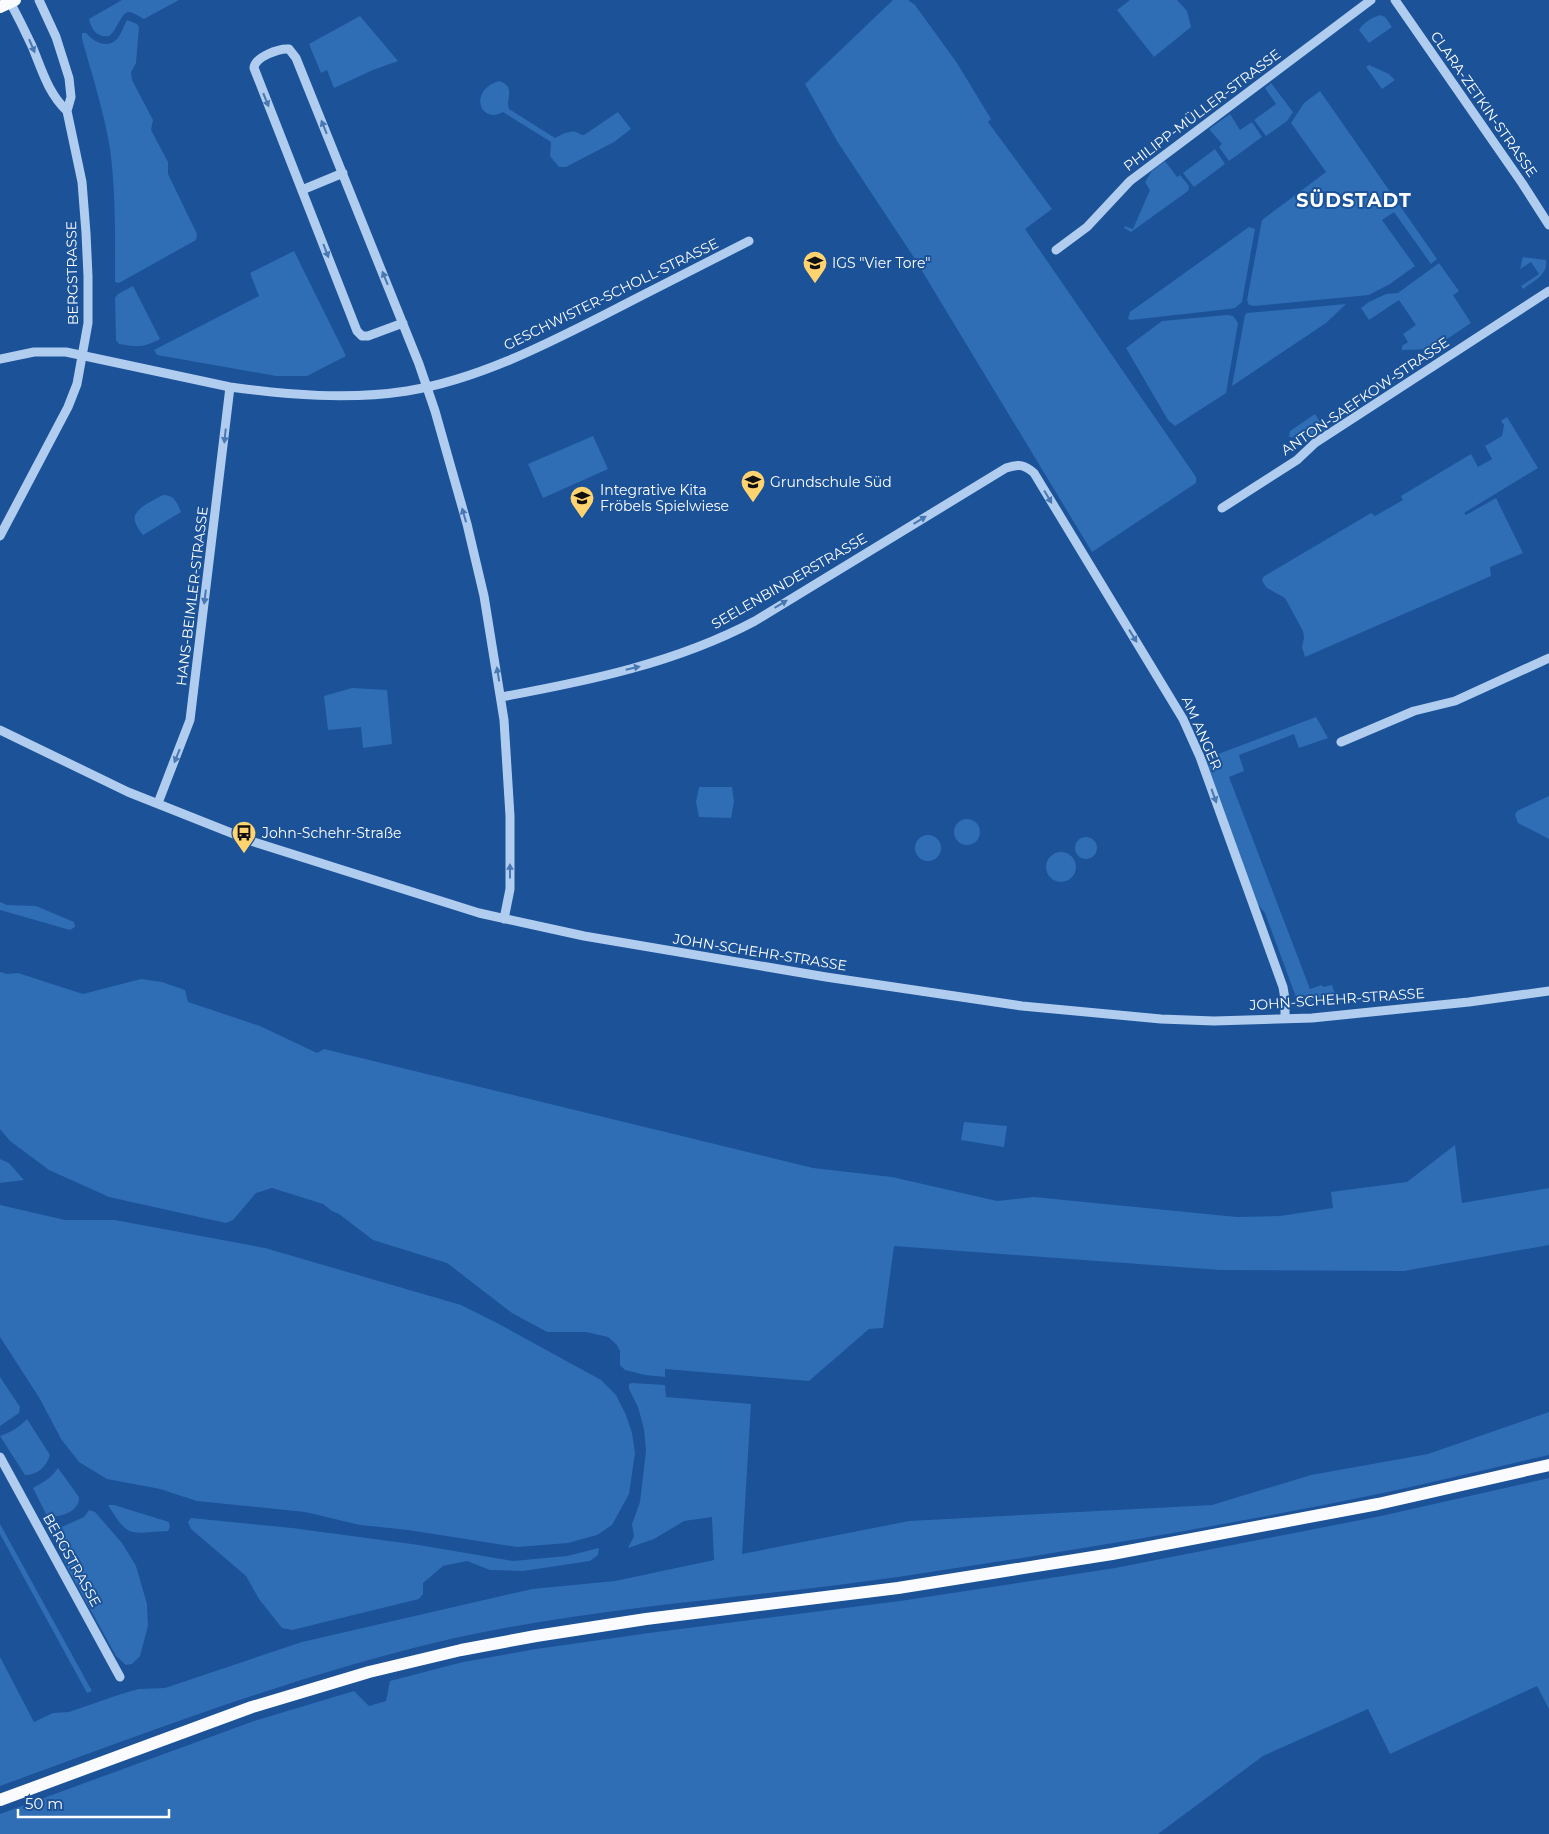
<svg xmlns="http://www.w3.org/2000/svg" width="1549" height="1834" font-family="Montserrat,sans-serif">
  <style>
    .green { fill: #2f6db5 }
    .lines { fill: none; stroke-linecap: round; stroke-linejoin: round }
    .minor { stroke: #b0cdf0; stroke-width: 9 }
    .major { stroke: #f9fbff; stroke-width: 12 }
    .oneway { fill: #4877b2 }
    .labels { text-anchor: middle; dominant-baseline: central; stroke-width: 4; stroke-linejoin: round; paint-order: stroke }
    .street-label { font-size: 14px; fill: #fff; stroke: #1b5298 }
    .poi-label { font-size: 14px; fill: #fff; stroke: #1b5298; text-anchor: start }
    .district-label { font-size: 19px; font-weight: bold; letter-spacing: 1px; fill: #fff; stroke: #1b5298 }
  </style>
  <rect width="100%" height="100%" fill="#1b5298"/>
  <!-- green -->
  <path class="green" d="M 122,0 L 179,0 L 144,19 C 140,17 133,12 129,12 C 121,12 117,31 109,36 C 97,38 91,29 89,19 Z
    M 893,0 L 908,0 L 915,5 L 957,63 L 991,119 L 988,122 L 1052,209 L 1025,229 L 1196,477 L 1196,483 L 1092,552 L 913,256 L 837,141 L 805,84 Z
    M 1130,0 L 1177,0 L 1187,11 L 1191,27 L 1154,57 L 1117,10 Z
    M 1380,15 L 1385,17 L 1392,27 L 1369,43 L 1359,30 C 1364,22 1371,18 1380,15 Z
    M 360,16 L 398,61 L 373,70 L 334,88 L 327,70 L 321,73 L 309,44 Z
    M 127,20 L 137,24 L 139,27 L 136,63 L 131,72 L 132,80 L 153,120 L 151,130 L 168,162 L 168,174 L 197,234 L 196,240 L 119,283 L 115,282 C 115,238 116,194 110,149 C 104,112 92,75 82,39 L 82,33 L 86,33 C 94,42 108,50 118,38 C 122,32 124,25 127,20 Z
    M 1369,65 L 1389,74 L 1395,80 L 1382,89 L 1366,67 Z
    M 499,81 C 517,87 505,99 509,109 L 555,138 C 561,135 569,130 576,132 C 579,133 581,135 584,135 L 618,112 L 631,129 L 614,142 L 566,167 L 559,167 L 550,156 L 551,142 L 503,112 C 481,125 467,91 499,81 Z
    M 1271,83 L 1293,112 L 1287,121 L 1266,136 L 1254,120 L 1276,104 L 1265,88 Z
    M 1320,91 L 1437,259 L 1431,264 L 1394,212 L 1382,220 L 1415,266 L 1390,284 L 1369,295 L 1254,306 L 1249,305 L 1247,300 L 1262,220 L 1326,172 L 1291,123 L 1304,103 Z
    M 1230,114 L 1240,130 L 1252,122 L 1262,137 L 1229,161 L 1219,147 L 1222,144 L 1209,129 Z
    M 1215,149 L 1225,164 L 1194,187 L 1183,173 Z
    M 1165,161 L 1177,177 L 1180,175 L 1189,186 L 1188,191 L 1131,232 L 1124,228 L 1125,226 L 1133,229 L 1150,190 L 1145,182 L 1152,171 Z
    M 1249,227 L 1255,229 L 1242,302 L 1235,308 L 1229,309 L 1131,320 L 1128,319 L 1130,312 Z
    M 294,251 L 346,356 L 307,376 L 276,376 L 157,355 L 154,350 L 259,296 L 250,273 Z
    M 1523,257 L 1546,260 C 1548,275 1534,281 1523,289 L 1521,286 L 1539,274 L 1531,262 L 1520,269 Z
    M 1439,263 L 1459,291 L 1453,295 L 1471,323 L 1432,349 L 1402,350 L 1402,346 L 1408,342 L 1403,334 L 1416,325 L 1399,300 L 1369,320 L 1361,308 L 1369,302 L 1386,294 L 1398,293 Z
    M 133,286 L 160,339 C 143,348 137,347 119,344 L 116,340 L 115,298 L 118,294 Z
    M 1346,304 L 1326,323 L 1232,386 L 1245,315 L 1247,313 Z
    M 1227,315 L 1233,316 L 1238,323 L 1226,393 L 1175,426 L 1168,420 L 1126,348 L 1162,321 Z
    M 1315,414 L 1325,430 L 1311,439 L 1289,437 L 1290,431 Z
    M 1507,417 L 1538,468 L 1464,513 L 1466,515 L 1496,498 L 1523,553 L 1490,567 L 1491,576 L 1305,657 L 1302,647 L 1304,638 L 1303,631 L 1285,598 L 1267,588 L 1262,581 L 1263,577 L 1371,513 L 1375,516 L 1403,500 L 1401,496 L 1471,454 L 1478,467 L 1492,459 L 1485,446 L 1502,436 L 1504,425 L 1501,421 Z
    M 593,436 L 608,469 L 543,498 L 528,464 Z
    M 163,495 C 175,495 177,503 181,512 L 143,535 C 140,531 136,526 135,521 C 131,509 155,500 163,495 Z
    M 352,688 L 387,690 L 392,744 L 363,748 L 361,727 L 328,730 L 324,696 Z
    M 1316,717 L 1328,738 L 1299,748 L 1294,734 L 1239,755 L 1244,771 L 1229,777 L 1310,989 L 1322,985 L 1323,987 L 1332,985 L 1336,997 L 1336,999 L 1301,1001 L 1296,997 L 1265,913 L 1257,903 L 1205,759 Z
    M 699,787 L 732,787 L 734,802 L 731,818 L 699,817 L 696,802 Z
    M 1549,796 L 1549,839 L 1518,823 L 1515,815 L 1517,811 Z
    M954 832a13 13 0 1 1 26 0a13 13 0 1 1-26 0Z
    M915 848a13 13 0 1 1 26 0a13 13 0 1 1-26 0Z
    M1075 848a11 11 0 1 1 22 0a11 11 0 1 1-22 0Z
    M1046 867a15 15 0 1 1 30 0a15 15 0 1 1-30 0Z
    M 0,902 L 7,905 L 36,906 L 74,922 L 75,927 L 70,930 L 0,910 Z
    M 0,972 L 7,974 L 18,973 L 83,994 L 141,979 L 162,982 L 185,990 L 188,1002 L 260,1026 L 317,1053 L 324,1049 L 813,1168 L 892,1177 L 997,1201 L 1034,1197 L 1237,1217 L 1280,1216 L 1333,1208 L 1331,1192 L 1407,1182 L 1455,1145 L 1462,1203 L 1549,1188 L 1549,1245 L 1404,1271 L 1220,1270 L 894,1246 L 883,1328 L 869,1329 L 809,1381 L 665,1369 L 665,1377 L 645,1375 L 625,1370 L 620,1365 L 620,1351 L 617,1345 L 608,1337 L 586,1332 L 547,1332 L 512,1313 L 447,1263 L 373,1240 L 339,1214 L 332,1211 L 323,1204 L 272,1188 L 256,1193 L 233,1220 L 226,1223 L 109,1197 L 49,1170 L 10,1141 L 0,1129 Z
    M 964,1122 L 1007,1126 L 1004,1147 L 961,1140 Z
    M 0,1159 L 9,1163 L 24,1180 L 0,1183 Z
    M 0,1205 L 65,1220 L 115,1220 L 265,1248 L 461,1305 L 499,1324 L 601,1380 L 616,1395 L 626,1415 L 632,1433 L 635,1453 L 629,1494 L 612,1525 L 597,1535 L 568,1543 L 517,1547 L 408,1530 L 360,1525 L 305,1512 L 197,1501 L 160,1489 L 107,1479 L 79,1462 L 61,1439 L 40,1399 L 0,1337 Z
    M 0,1377 L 20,1407 L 19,1413 L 0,1426 Z
    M 632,1383 L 665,1385 L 666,1397 L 751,1404 L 742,1554 L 909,1521 L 1212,1505 L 1311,1475 L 1428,1454 L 1549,1412 L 1549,1455 C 1492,1468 1435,1482 1378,1494 C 1219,1527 1058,1553 898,1577 C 751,1598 601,1606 455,1638 C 298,1674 151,1731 0,1786 L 0,1657 L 34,1722 L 53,1713 L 69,1712 L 121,1694 L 139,1689 L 165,1688 L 302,1642 L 532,1589 L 615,1581 L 714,1560 L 712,1517 L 684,1521 L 654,1539 L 628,1548 L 634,1536 L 632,1524 L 640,1502 L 646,1451 L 644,1429 L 638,1407 L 629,1389 L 629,1384 Z
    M 27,1419 L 50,1455 C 46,1467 38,1475 25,1475 L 0,1436 C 9,1433 20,1427 27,1419 Z
    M 58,1468 L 79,1497 C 79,1500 79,1503 77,1505 C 72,1514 57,1518 47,1516 L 33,1488 C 43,1483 52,1477 58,1468 Z
    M 1549,1478 L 1549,1709 L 1537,1686 L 1390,1754 L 1368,1709 L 1263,1756 L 1158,1834 L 0,1834 L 0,1814 L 254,1721 L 354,1691 L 369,1706 L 386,1701 L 390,1681 L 463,1662 L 536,1649 L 649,1633 L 900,1601 L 1115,1568 L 1381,1516 Z
    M 108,1505 L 114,1505 L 169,1522 L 170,1527 L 168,1531 C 129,1533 129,1539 108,1505 Z
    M 89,1510 L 95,1512 L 122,1543 L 136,1566 L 147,1604 L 148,1626 L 140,1656 L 132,1664 L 126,1665 L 116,1656 L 67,1567 L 53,1531 L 84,1517 Z
    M 191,1518 L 292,1528 L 419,1545 L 513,1561 L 567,1556 L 599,1548 L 598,1555 L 590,1561 L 523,1571 L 490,1570 L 467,1561 L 443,1566 L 423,1583 L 423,1594 L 419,1599 L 292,1630 L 282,1628 L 259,1599 L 246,1576 L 191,1529 L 188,1522 Z
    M 0,1524 L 92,1691 L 87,1693 L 0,1534 Z"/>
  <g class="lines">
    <!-- minor -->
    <path class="minor" d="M 9,0 C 17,15 25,31 32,46 C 42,70 48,93 67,111
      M 1395,0 L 1522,183 L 1549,225
      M 302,190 L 343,173
      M 1056,250 L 1087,227 L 1130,181 L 1371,0
      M 403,323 L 368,336 L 362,336 L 357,331 L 254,68 C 255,57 279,48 289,49 L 296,58 L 419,364 L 435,411 L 467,524 L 484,596 L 504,720 L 510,816 L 510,889 L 504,919
      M 0,359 L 34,352 L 66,352 L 230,387 C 288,395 349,400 407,391 C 476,380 543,346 604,315 C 652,290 700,266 749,241
      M 1222,508 L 1297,460 L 1315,443 L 1549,291
      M 0,536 L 68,407 L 77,384 L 88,323 L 88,276 L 86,233 L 82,182 L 67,111 L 71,97 L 69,78 L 56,37 L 39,0
      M 501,697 C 588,681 676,663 755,621 L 1006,468 C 1018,464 1024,464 1034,473 L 1183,719 L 1200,757 L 1283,987 L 1285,999 L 1285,1019
      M 0,730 L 128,792 L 254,842 L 479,913 L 584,936 L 826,977 L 1022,1006 L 1161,1019 L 1214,1021 L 1312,1018 L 1469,1002 L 1549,991
      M 1341,742 L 1414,711 L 1455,701 L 1549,658
      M 158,803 L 190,720 L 230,387
      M 0,1457 L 120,1677"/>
    <!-- major -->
    <path class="major" d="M 0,7 L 15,0
      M 0,1800 L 252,1707 L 369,1672 L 461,1650 L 536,1636 L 646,1619 L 898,1588 L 1112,1554 L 1378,1504 L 1549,1465"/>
  </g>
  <!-- one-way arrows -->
  <defs><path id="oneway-solid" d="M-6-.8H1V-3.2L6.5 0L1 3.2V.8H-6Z" transform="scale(1.25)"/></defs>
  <g class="oneway">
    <use href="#oneway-solid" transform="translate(32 46) rotate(67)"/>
    <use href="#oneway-solid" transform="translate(266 100) rotate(68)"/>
    <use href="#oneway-solid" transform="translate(324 127) rotate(-112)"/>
    <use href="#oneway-solid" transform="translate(326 251) rotate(69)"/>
    <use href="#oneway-solid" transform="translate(385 278) rotate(-112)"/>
    <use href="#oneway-solid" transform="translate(225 436) rotate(96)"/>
    <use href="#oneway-solid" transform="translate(1048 497) rotate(59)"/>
    <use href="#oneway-solid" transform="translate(464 515) rotate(-106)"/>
    <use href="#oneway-solid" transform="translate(920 520) rotate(-31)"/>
    <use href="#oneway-solid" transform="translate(205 597) rotate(97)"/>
    <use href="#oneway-solid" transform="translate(781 604) rotate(-31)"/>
    <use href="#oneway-solid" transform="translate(1133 636) rotate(58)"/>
    <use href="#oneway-solid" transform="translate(633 668) rotate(-13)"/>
    <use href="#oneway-solid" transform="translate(498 674) rotate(-99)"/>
    <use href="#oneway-solid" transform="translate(177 756) rotate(112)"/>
    <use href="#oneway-solid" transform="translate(1214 796) rotate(70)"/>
    <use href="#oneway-solid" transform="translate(510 871) rotate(-90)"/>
  </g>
  <!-- icons -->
  <defs>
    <symbol id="school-pin" viewBox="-11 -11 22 30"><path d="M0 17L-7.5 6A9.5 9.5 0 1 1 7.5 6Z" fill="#ffd46f" stroke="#1b5298"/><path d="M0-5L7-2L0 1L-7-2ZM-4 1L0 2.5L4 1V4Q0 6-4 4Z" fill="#111"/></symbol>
    <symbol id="bus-pin" viewBox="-11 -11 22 30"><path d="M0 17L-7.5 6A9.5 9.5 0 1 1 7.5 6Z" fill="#ffd46f" stroke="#1b5298"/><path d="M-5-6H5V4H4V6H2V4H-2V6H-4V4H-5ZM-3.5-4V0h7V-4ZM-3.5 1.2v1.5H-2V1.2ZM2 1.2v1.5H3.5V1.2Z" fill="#111"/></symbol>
  </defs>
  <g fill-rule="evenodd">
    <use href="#school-pin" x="801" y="249" width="28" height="38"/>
    <use href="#school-pin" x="739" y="468" width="28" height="38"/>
    <use href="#school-pin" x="568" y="484" width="28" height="38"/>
    <use href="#bus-pin" x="230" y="819" width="28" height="38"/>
  </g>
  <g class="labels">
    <!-- street labels -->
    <g class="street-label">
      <text transform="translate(1484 104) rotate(55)">CLARA-ZETKIN-STRASSE</text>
      <text transform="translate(1202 110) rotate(-37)">PHILIPP-MÜLLER-STRASSE</text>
      <text transform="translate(72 273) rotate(-91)">BERGSTRASSE</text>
      <text transform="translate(611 294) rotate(-26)">GESCHWISTER-SCHOLL-STRASSE</text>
      <text transform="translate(1365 396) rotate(-34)">ANTON-SAEFKOW-STRASSE</text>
      <text transform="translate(789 581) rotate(-30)">SEELENBINDERSTRASSE</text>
      <text transform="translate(192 596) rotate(-83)">HANS-BEIMLER-STRASSE</text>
      <text transform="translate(1202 733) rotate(66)">AM ANGER</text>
      <text transform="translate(760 952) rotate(9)">JOHN-SCHEHR-STRASSE</text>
      <text transform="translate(1337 999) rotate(-4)">JOHN-SCHEHR-STRASSE</text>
      <text transform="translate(72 1560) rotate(61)">BERGSTRASSE</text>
    </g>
    <!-- poi labels -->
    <g class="poi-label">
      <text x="832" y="263">IGS "Vier Tore"</text>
      <text x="770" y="482">Grundschule Süd</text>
      <text x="600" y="490">Integrative Kita<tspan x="600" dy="16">Fröbels Spielwiese</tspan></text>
      <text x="262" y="833">John-Schehr-Straße</text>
    </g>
    <!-- district labels -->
    <g class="district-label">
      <text x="1354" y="200">SÜDSTADT</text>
    </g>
  </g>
  <!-- scale -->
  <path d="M18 1809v8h151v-8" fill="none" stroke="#ffffff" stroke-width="2.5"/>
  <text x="25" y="1809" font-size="15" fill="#ffffff" stroke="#1b5298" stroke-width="4" paint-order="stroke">50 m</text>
</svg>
